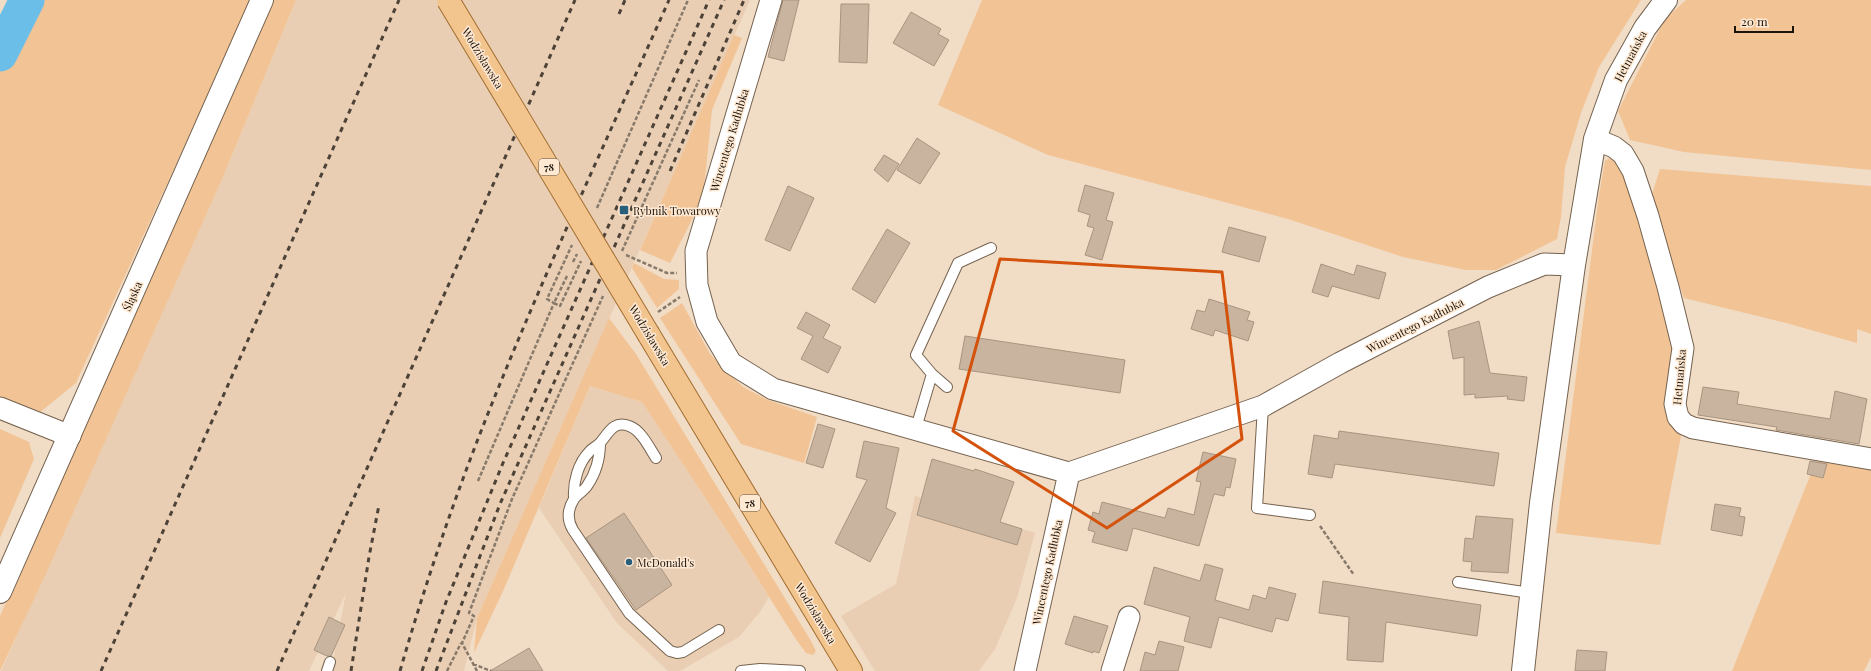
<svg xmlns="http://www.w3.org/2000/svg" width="1871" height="671" font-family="'Playfair Display',serif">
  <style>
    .built { fill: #e9ceb3 }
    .green { fill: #f2c495 }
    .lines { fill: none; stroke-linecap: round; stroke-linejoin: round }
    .stream { stroke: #6abee8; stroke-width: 6 }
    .river { stroke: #6abee8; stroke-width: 35 }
    .building { fill: #c9b49f; stroke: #a89480 }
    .service-casing { stroke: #75624f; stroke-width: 12 }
    .minor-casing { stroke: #75624f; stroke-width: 23 }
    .tertiary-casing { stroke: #75624f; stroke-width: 24 }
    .primary-casing { stroke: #a26d30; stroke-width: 24 }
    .path { stroke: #887a6b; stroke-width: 2.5; stroke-dasharray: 4 2; stroke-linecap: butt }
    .service { stroke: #fff; stroke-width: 10 }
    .minor { stroke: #fff; stroke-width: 21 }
    .tertiary { stroke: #fff; stroke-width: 22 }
    .primary { stroke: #f2c48e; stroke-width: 22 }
    .rail { stroke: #4c4237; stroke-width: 3; stroke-dasharray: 5 5; stroke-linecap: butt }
    .primary-bridge-casing { stroke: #a26d30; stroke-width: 24; stroke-linecap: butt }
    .primary-bridge { stroke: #f2c48e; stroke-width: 22 }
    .marked { fill: none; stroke: #d4520c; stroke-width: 3; stroke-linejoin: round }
    .poi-dot { fill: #285f7a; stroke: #ffe9d3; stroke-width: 1.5 }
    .labels { text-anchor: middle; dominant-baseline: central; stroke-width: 3; stroke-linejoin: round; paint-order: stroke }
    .shield { fill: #ffe9d3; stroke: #5f5448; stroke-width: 1 }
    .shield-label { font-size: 10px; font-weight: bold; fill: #1b140c }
    .street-label { font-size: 11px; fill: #1b140c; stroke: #ffe9d3 }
    .poi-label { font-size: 11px; fill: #1b140c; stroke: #ffe9d3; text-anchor: start }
  </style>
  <rect width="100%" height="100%" fill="#f1dcc6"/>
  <!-- built -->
  <path class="built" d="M 296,0 L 750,0 L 477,618 L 464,671 L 331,671 L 346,593 L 309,671 L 1,671 L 223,177 Z
    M 590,386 L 642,402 L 737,546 L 769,597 L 760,612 L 739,637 L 680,671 L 668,671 L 617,623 L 539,508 Z
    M 915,496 L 1035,533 L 1017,598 L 995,649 L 979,671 L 875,671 L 841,616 L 896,584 Z"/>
  <!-- green -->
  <path class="green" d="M 20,0 L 250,0 L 247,9 L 76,383 L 39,413 L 0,397 L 0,42 Z
    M 272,0 L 296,0 L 223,177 L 44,578 L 0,671 L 0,616 L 249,58 Z
    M 982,0 L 1641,0 L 1599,67 L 1581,113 L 1565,167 L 1561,217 L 1557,239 L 1496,270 L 1466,270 L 1403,257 L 1288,219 L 1048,155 L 938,105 Z
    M 1686,0 L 1871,0 L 1871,170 L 1684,152 L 1630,140 L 1618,111 L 1665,19 Z
    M 734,35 L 742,38 L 712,110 L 703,198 L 670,263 L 640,250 Z
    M 1608,159 L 1614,159 L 1624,171 L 1673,333 L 1676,428 L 1681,436 L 1660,545 L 1556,533 L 1599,195 L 1605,161 Z
    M 1660,169 L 1871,186 L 1871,334 L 1857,329 L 1857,343 L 1786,323 L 1684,298 L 1650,200 Z
    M 634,263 L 664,279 L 679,280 L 679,289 L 657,308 L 632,268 Z
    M 682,303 L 710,354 L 743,387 L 768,400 L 817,417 L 804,463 L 741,444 L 660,318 Z
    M 609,318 L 636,354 L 811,641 L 816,651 L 813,655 L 806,653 L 795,638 L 737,546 L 642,402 L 590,386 L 504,589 L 474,653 L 477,618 Z
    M 0,429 L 29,442 L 34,459 L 0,538 Z
    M 1816,461 L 1871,470 L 1871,657 L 1864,671 L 1732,671 Z"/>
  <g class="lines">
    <!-- stream -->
    <path class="stream" d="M 0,23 L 12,30"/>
    <!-- river -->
    <path class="river" d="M 0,54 L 27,0"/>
  </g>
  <!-- building -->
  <path class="building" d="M 783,0 L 799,0 L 784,61 L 768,57 Z
    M 841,4 L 869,4 L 867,63 L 839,62 Z
    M 911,12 L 941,29 L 938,34 L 949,40 L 934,66 L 893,43 Z
    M 917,138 L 940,153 L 920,184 L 897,170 Z
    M 884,155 L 899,164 L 888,182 L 874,170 Z
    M 1085,185 L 1114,193 L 1106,220 L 1113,222 L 1102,260 L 1085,255 L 1094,228 L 1087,226 L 1090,215 L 1078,211 Z
    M 788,186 L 814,198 L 790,251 L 765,240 Z
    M 1229,227 L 1266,237 L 1259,262 L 1222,252 Z
    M 887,229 L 910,243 L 875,303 L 852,289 Z
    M 1321,264 L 1354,275 L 1357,265 L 1386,273 L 1379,299 L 1332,286 L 1328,297 L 1312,292 Z
    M 1209,299 L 1250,312 L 1247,320 L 1254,322 L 1248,341 L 1215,330 L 1213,336 L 1191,329 L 1197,310 L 1205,312 Z
    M 806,312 L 830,325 L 823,338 L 841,347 L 828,373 L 801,359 L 813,336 L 797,328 Z
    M 1479,321 L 1490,373 L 1527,377 L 1524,401 L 1507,399 L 1508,396 L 1475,398 L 1475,394 L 1464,395 L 1464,357 L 1453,359 L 1448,331 Z
    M 965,336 L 1125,360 L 1120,393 L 959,369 Z
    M 1703,387 L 1739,392 L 1737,404 L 1830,419 L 1835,391 L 1867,399 L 1859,444 L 1776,430 L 1777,427 L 1698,415 Z
    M 818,424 L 835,429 L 823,468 L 806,463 Z
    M 1339,431 L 1499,453 L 1494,486 L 1335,464 L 1332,478 L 1308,474 L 1314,435 L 1338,439 Z
    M 864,441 L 899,448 L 886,508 L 896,513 L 870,562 L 835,543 L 867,480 L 856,477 Z
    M 1203,452 L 1236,459 L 1230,488 L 1226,487 L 1224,496 L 1214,494 L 1199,546 L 1133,528 L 1127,551 L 1092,542 L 1095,532 L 1088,530 L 1093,512 L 1099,514 L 1102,502 L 1165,518 L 1168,508 L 1194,515 L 1201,482 L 1196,481 Z
    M 932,459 L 974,471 L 975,469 L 1014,482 L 1000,522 L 1022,529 L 1017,545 L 917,515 Z
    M 1810,461 L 1827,464 L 1823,478 L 1807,474 Z
    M 1715,504 L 1741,508 L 1739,516 L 1745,517 L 1742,536 L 1711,530 Z
    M 624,513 L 672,585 L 636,610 L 586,538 Z
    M 1476,516 L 1513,519 L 1508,573 L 1471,571 L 1472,562 L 1463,561 L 1465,538 L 1473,539 Z
    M 1205,564 L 1223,569 L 1215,600 L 1249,610 L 1253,595 L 1266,599 L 1269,587 L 1296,594 L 1288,621 L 1276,618 L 1272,632 L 1219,617 L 1211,648 L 1184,641 L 1190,617 L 1144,604 L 1154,567 L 1200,581 Z
    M 1323,581 L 1481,605 L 1477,636 L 1386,622 L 1383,662 L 1347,660 L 1349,617 L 1319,613 Z
    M 1074,616 L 1108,626 L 1099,653 L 1093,651 L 1093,653 L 1065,644 Z
    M 329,617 L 345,625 L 331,656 L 327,656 L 314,650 Z
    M 1159,641 L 1184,647 L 1178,671 L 1140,671 L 1145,652 L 1155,655 Z
    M 529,648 L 543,671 L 490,671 Z
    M 1577,650 L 1607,652 L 1605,671 L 1575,671 Z"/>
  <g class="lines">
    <defs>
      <path id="service" d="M 947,387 L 932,374 L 916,355 L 958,263 L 991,248
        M 1263,406 L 1257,508 L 1310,515
        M 916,428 L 932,374
        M 600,443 C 600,458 596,473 587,486 C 584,491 577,494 574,499 C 567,510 567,520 573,530 L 629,613 L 670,651 L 677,653 L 683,652 L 719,630
        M 574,498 C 573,482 578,463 590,451 C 593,448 597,446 600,443 C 608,434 613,420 629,426 C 641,430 649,447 656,458
        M 1458,582 L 1530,593
        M 327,671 L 330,662
        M 741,671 L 760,669 L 800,671"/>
      <path id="minor" d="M 771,0 L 696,251 L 697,285 L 707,322 L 731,363 L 773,389 L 1069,473
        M 1595,139 L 1614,147 L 1623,154 L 1633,171 L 1648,216 L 1668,287 L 1683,348 L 1675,404 L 1678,417 L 1684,424 L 1693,428 L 1871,459
        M 0,408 L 70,436
        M 1025,671 L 1069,473 L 1263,406 L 1340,363 L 1488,287 L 1544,264 L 1574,265
        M 1112,671 L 1129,617"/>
      <path id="tertiary" d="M 0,592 L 262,0
        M 1523,671 L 1541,503 L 1574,265 L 1595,139 L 1616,80 L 1645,28 L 1666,0"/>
      <path id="primary" d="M 649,335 L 851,671"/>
    </defs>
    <!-- service casing -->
    <use href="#service" class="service-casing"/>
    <!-- minor casing -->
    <use href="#minor" class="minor-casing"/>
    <!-- tertiary casing -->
    <use href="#tertiary" class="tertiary-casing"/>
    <!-- primary casing -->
    <use href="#primary" class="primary-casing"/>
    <!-- path -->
    <path class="path" d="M 597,208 L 688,0
      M 622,251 L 699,80
      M 626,255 L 667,273 L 677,273
      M 573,262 L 577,254
      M 567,276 L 554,303 L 560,306 L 581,261
      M 658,312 L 680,297
      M 478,481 L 554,303 L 547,299 L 572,245
      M 1320,526 L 1354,575
      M 473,664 L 491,671
      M 447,671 L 461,643
      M 477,671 L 462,643 L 474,616 L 469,613 L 512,499 L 603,296"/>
    <!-- service -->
    <use href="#service" class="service"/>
    <!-- minor -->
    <use href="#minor" class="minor"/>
    <!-- tertiary -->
    <use href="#tertiary" class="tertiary"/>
    <!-- primary -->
    <use href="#primary" class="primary"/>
    <!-- rail -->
    <path class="rail" d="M 619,14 L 625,0
      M 670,171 L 744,0
      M 101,671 L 399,0
      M 277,671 L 575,0
      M 351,671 L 369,557 L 379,505
      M 400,671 C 426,581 456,493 491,406 C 546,269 609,135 669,0
      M 422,671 L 446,602 L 503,463 L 709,0
      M 436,671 L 500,504 L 724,0"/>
    <defs>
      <path id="primary-bridge" d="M 448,0 L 649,335"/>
    </defs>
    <!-- primary-bridge casing -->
    <use href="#primary-bridge" class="primary-bridge-casing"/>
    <!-- primary-bridge -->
    <use href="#primary-bridge" class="primary-bridge"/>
  </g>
  <!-- marked area -->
  <path class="marked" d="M 1000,259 L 1222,272 L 1242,439 L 1107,528 L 953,431 Z"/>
  <!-- markers -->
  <g class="poi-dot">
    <rect x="619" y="205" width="10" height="10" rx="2"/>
    <circle cx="629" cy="562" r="4"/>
  </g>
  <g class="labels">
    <!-- shield labels -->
    <g class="shield">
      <rect x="539" y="159" width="20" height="16" rx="3"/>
      <rect x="740" y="495" width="20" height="16" rx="3"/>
    </g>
    <g class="shield-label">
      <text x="549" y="167">78</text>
      <text x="750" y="503">78</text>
    </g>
    <!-- street labels -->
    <g class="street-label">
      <text transform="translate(1630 56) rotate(-62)">Hetmańska</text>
      <text transform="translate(483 58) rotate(59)">Wodzisławska</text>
      <text transform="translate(729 140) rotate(-73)">Wincentego Kadłubka</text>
      <text transform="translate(132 296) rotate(-66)">Śląska</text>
      <text transform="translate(1415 325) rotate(-27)">Wincentego Kadłubka</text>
      <text transform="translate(650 335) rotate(59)">Wodzisławska</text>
      <text transform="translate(1679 377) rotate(-85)">Hetmańska</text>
      <text transform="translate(1047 572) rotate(-78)">Wincentego Kadłubka</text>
      <text transform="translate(816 613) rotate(59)">Wodzisławska</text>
    </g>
    <!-- poi labels -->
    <g class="poi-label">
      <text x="633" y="210">Rybnik Towarowy</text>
      <text x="637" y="562">McDonald's</text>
    </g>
  </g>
  <!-- scale -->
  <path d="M1735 26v6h58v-6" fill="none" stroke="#1b140c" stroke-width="2"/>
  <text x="1741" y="26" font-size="12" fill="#1b140c" stroke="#ffe9d3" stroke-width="3" paint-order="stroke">20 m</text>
</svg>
